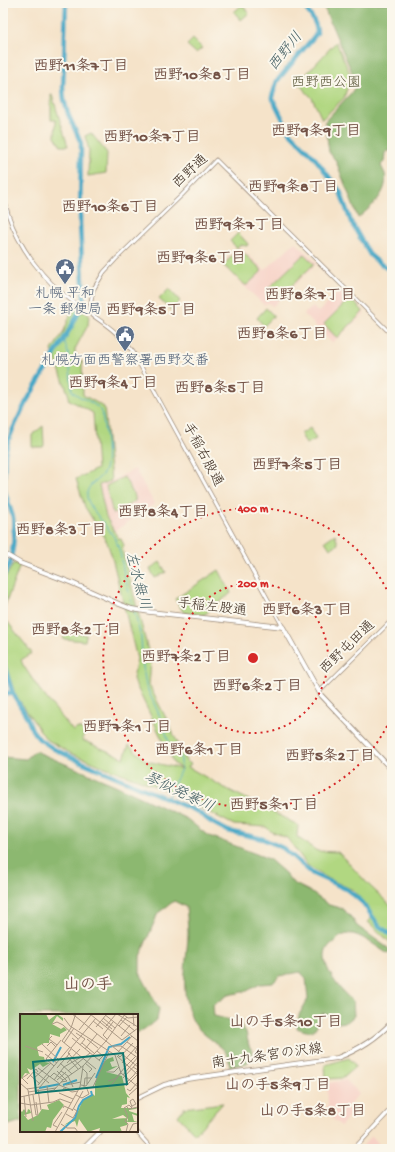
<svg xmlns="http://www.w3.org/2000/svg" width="395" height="1152" font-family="'Gochi Hand','Klee One',sans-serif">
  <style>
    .built { fill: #f7d1c6 }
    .green { fill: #b1d781; stroke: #768050 }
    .forest { fill: #8cb86f; stroke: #647146 }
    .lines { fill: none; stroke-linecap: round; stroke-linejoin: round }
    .stream { stroke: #47a7c6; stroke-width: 1 }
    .river { stroke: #47a7c6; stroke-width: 4.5 }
    .tertiary-casing { stroke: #988674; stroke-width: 4.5 }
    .secondary-casing { stroke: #988674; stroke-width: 5 }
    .primary-casing { stroke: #988674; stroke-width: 5.5 }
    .tertiary { stroke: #fff; stroke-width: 3 }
    .secondary { stroke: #fff; stroke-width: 3.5 }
    .primary { stroke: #fff; stroke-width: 4 }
    .ring { fill: none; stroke: #d62828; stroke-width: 2; stroke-dasharray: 2 4 }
    .labels { text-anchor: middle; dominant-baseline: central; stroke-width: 4; stroke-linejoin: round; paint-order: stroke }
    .park-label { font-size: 14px; fill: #585537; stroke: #fbf7ec }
    .street-label { font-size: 14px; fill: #3b2a1e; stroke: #fbf7ec }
    .service-label { font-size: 14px; fill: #4e5e75; stroke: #fbf7ec }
    .water-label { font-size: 15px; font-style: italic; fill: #405c61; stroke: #fbf7ec }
    .neighbourhood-label { font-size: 15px; font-weight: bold; fill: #735246; stroke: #fbf7ec }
    .quarter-label { font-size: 16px; font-weight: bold; fill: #735246; stroke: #fbf7ec }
    .inset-river { fill: none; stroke: #47a7c6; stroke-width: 2 }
    .inset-road { fill: none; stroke: #ab9985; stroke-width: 1 }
    .view { fill: #0f766e; fill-opacity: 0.15; stroke: #0f766e; stroke-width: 2 }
    .inset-edge { fill: none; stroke: #3b2a1e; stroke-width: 2 }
    .centre { fill: #d62828; stroke: #fbf7ec; stroke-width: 2 }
    .ring-label { font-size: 12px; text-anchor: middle; font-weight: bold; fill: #d62828; stroke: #fbf7ec; stroke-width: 4; stroke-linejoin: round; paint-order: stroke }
  </style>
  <rect width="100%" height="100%" fill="#fbf7ec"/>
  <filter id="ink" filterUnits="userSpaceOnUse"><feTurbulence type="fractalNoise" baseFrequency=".025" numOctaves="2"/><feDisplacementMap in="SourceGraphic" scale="8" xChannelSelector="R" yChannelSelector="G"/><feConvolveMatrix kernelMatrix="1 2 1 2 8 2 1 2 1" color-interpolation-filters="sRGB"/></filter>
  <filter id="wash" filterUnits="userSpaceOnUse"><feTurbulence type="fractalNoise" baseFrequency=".012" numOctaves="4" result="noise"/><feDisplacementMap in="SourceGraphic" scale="16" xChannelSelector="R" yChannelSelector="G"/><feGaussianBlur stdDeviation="0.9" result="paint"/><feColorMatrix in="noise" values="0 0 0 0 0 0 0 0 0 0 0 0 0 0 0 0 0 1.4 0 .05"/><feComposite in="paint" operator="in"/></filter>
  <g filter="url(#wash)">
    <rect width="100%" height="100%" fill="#f5e3c9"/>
    <!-- built -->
    <path class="built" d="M 295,242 L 317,263 L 273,306 L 268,303 L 264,305 L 221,264 L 239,247 L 265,270 Z
      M 342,289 L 364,311 L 364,314 L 332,343 L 304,314 L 313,307 L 318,312 Z
      M 135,469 L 154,503 L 153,505 L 115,531 L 106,517 L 99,485 L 111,481 Z
      M 346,1080 L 359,1093 L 347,1108 L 351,1113 L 341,1126 L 324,1111 L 328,1104 L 327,1083 Z
      M 372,1136 L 383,1149 L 360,1149 Z"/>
    <!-- green -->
    <path class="green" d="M 242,5 L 249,13 L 241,20 L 234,12 Z
      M 193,39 L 202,48 L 196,53 L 187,45 Z
      M 336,42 L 351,76 L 344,98 L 322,119 L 312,98 L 298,83 Z
      M 51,95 L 52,95 L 68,146 L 61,146 L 55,136 L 56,120 L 51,120 Z
      M 91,133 L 107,153 L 106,173 L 88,176 L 89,150 L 85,136 Z
      M 238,233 L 248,244 L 247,246 L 240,245 L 237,248 L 230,241 Z
      M 239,249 L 261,269 L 261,272 L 247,285 L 245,285 L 223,265 Z
      M 304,254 L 314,264 L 278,299 L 268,289 Z
      M 169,289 L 180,301 L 171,310 L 159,299 Z
      M 350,298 L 363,311 L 362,313 L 337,338 L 324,324 Z
      M 74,306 L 89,315 L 88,325 L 75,349 L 75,354 L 77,355 L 78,361 L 82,361 L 83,395 L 104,407 L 111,481 L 99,485 L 106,517 L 118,538 L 121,539 L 124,545 L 122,549 L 151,662 L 149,685 L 166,718 L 186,761 L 191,764 L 188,767 L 223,787 L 298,825 L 297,837 L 317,851 L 338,852 L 369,885 L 392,907 L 392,944 L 368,922 L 371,919 L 372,913 L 353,890 L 329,879 L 308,866 L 287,838 L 272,832 L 266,827 L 234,825 L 197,806 L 179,795 L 110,769 L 72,754 L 46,739 L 15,694 L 3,656 L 3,616 L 32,653 L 21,660 L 23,665 L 39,689 L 73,731 L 78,728 L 85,731 L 82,740 L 124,758 L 129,745 L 146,761 L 182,769 L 174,764 L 133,679 L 137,659 L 112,557 L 107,542 L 85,507 L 76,479 L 97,469 L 93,413 L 68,399 L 69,396 L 52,350 L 63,333 Z
      M 266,308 L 274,316 L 264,326 L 257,318 Z
      M 43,426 L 44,445 L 43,447 L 32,447 L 32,435 Z
      M 310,428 L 316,439 L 306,444 L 301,434 Z
      M 124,477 L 135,497 L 135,501 L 113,514 L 106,486 Z
      M 335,534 L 338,544 L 330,549 L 325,541 Z
      M 160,562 L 166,572 L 155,578 L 150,569 Z
      M 14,563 L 20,565 L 3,611 L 3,581 Z
      M 219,570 L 231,593 L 204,615 L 184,613 L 175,599 Z
      M 66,630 L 73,633 L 85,634 L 86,635 L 85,641 L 63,639 Z
      M 349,1058 L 355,1065 L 355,1067 L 342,1078 L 326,1079 L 325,1065 Z
      M 223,1103 L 195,1134 L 178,1116 L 184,1108 Z"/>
    <!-- forest -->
    <path class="forest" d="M 322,3 L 392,3 L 392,151 L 387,151 L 385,153 L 384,162 L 381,165 C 382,169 384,171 385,174 C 389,193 371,207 358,218 L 336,161 L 329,152 L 325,121 L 351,93 L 357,84 Z
      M 35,751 L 115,785 L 187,819 L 207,835 L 269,859 L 285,873 L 293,883 L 309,891 L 329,905 L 343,909 L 351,917 L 357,926 L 392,951 L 388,954 C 377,947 365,937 353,934 C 347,933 340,936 336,940 C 332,943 327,947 326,951 C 320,966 342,993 353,1001 L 354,1016 L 347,1022 L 338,1023 L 329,1015 L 322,1013 C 315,1026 318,1037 297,1028 L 299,1015 L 308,999 L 306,978 L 300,972 L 279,976 L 273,983 L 260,984 L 247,991 L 228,995 L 213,1005 L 214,1016 L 239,1022 L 246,1032 L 249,1046 L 252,1050 L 252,1057 L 247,1063 L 230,1067 C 229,1062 228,1054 224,1050 C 213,1039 198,1033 192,1019 C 179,990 187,964 188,934 C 188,925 187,916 186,907 L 174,901 L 158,913 L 140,956 L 140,973 L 159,1009 L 157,1020 L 137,1034 L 137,1015 L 21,1015 L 21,1121 L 3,1127 L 3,757 L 26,759 Z"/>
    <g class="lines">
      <!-- stream -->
      <path class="stream" d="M 64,339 L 69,357 L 72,391 C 81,400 98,402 102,414 C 104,427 110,460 104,472 C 99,481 86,484 87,496 C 87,506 109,528 115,539 C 120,549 121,558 123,568 C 125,581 130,594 133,607
        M 134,610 L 141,637 L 143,667 L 146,686 L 163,723 L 168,740 L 181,759 L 181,769 L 167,799"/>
      <!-- river -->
      <path class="river" d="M 301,3 C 308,12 317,21 317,33 L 277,81 L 272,97 L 289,132 L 314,157 L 340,191 L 351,222 L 370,255 L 378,262 L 392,272
        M 3,576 L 10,563 L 13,547 L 14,534 L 13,517 L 5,492 L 4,477 L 5,453 L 8,442 L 13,429 L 25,404 L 74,322 L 84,301 L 80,224 L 81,148 L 81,143 L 68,114 L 64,99 L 63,88 L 66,3
        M 3,662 L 13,694 L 27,717 L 32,730 L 39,739 L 54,749 L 77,760 L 198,812 L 211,822 L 228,831 L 263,839 L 283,848 L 313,874 L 346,889 L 355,896 L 363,903 L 379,926 L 392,935
        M 3,692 L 13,694"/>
    </g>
  </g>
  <g filter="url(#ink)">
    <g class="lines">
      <defs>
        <path id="tertiary" d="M 3,175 C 4,187 4,201 8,214 C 19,248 44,281 72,301 C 94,317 117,329 133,352 L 283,627
          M 89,313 L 93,290 L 104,272 L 116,259 L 182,195 L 216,160 L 392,335
          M 319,692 L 392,620
          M 136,1131 L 152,1149"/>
        <path id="secondary" d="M 354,1149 L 392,1108"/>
        <path id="primary" d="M 3,553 L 20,563 L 72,583 L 119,604 L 132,609 L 150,612 L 283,627 L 321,695 L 392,770
          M 137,1098 L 164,1085 L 187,1079 L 337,1058 C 358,1050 376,1039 392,1022
          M 83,1149 L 101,1131"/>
      </defs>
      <!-- tertiary casing -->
      <use href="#tertiary" class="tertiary-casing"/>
      <!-- secondary casing -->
      <use href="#secondary" class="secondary-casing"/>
      <!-- primary casing -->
      <use href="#primary" class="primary-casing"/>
      <!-- tertiary -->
      <use href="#tertiary" class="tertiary"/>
      <!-- secondary -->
      <use href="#secondary" class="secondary"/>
      <!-- primary -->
      <use href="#primary" class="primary"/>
    </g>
  </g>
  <!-- distance rings -->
  <g class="ring">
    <circle cx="253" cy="658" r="75"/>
    <path d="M392 715A150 150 0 1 1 392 601"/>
  </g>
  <!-- icons -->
  <defs>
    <symbol id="civic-pin" viewBox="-11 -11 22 30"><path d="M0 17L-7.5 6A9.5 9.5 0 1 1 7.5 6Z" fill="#5c6f8a" stroke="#fbf7ec"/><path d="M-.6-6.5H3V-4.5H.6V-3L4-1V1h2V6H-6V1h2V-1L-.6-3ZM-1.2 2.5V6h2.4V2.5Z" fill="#fff"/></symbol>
  </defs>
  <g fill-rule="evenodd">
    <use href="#civic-pin" x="54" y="257" width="22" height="30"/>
    <use href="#civic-pin" x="114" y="324" width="22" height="30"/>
  </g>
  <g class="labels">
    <!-- park labels -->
    <g class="park-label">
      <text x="326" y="83">西野西公園</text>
    </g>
    <!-- street labels -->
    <g class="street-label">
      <text transform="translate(191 172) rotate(-43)">西野通</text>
      <text transform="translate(202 455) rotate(62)">手稲右股通</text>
      <text transform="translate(212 608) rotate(7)">手稲左股通</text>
      <text transform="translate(348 648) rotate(-44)">西野屯田通</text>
      <text transform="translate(267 1057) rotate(-8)">南十九条宮の沢線</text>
    </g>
    <!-- service labels -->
    <g class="service-label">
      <text x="65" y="294">札幌 平和<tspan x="65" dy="16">一条 郵便局</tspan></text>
      <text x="125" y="361">札幌方面西警察署西野交番</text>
    </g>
    <!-- water labels -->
    <g class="water-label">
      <text transform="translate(286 52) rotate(-51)">西野川</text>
      <text transform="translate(137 581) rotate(75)">左水無川</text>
      <text transform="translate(179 793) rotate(25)">琴似発寒川</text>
    </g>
    <!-- neighbourhood labels -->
    <g class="neighbourhood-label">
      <text x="81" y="67">西野11条7丁目</text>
      <text x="202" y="76">西野10条8丁目</text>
      <text x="316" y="132">西野9条9丁目</text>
      <text x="152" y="138">西野10条7丁目</text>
      <text x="293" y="188">西野9条8丁目</text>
      <text x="110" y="208">西野10条6丁目</text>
      <text x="239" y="226">西野9条7丁目</text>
      <text x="201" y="259">西野9条6丁目</text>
      <text x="310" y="296">西野8条7丁目</text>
      <text x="151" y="311">西野9条5丁目</text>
      <text x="282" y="335">西野8条6丁目</text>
      <text x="113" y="384">西野9条4丁目</text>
      <text x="220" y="389">西野8条5丁目</text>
      <text x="297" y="466">西野7条5丁目</text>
      <text x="163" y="513">西野8条4丁目</text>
      <text x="61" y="531">西野8条3丁目</text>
      <text x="307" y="611">西野6条3丁目</text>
      <text x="76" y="631">西野8条2丁目</text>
      <text x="186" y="658">西野7条2丁目</text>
      <text x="257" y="687">西野6条2丁目</text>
      <text x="127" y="728">西野7条1丁目</text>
      <text x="199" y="751">西野6条1丁目</text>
      <text x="330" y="757">西野5条2丁目</text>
      <text x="274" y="806">西野5条1丁目</text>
      <text x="286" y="1023">山の手5条10丁目</text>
      <text x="278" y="1086">山の手5条9丁目</text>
      <text x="313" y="1112">山の手5条8丁目</text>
    </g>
    <!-- quarter labels -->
    <g class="quarter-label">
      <text x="88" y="986">山の手</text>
    </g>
  </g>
  <!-- overview -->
  <g transform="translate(20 1014)">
    <rect width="118" height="118" fill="#f5e3c9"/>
    <path d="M 0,0 L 26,0 L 29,6 L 37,0 L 43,4 L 43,7 L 37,2 L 32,10 L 41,15 L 44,13 L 47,16 L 40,20 L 40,23 L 30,20 L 29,29 L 24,29 L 17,33 L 19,42 L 24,43 L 25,48 L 30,49 L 23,53 L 20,50 L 11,56 L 7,54 L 10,60 L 5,59 L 0,67 ZM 93,43 L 94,47 L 90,48 L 92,53 L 98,52 L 86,58 L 102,62 L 106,79 L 110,84 L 107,83 L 107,90 L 102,91 L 101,94 L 118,94 L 115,95 L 118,98 L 115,95 L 109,96 L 109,97 L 118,100 L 118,102 L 112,100 L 114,107 L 118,108 L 107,108 L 108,105 L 103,101 L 92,105 L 107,104 L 107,111 L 100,113 L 102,118 L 79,118 L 80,114 L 68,118 L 59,105 L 57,113 L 55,107 L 44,111 L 55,104 L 63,86 L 73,80 L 75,82 L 75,70 L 81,51 L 87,45 ZM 39,86 L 44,91 L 33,106 L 31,114 L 27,113 L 25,118 L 0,118 L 0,96 L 2,98 L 4,95 L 7,99 L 8,95 L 10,96 L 11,99 L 4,101 L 8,106 L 18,101 L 22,95 L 29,96 L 27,91 Z" fill="#8cb86f"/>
    <path class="inset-river" d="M 33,48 L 41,33M 76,64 L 89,33 L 101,30 L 110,23M 43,71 L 57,66M 19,74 L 40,70M 40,118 L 55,104 L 59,92 L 63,86 L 72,81 L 71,77"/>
    <path class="inset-road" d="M 52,0 L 55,2 L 51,14 L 42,27 L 76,55M 56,0 L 55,2 L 118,53M 70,0 L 102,26 L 118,14M 84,0 L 118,27M 97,0 L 118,13M 110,0 L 113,0 L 114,12M 104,1 L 108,4 L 118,3M 44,4 L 50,12 L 95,41 L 101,59 L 118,73M 83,4 L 95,14M 101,6 L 115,17M 73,7 L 83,15M 82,7 L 92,15M 32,10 L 37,8 L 43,11 L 58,25M 86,12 L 96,0M 99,12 L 107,3M 76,13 L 86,1M 59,16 L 71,1M 56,19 L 65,25 L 60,31M 32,22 L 29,25 L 37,31M 101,22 L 110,11M 52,24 L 80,47M 67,25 L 78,34M 87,25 L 83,21 L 93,8M 86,27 L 105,0M 107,28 L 117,35 L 115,38 L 118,40M 44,29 L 54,14M 62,29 L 75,40M 22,30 L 39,46M 5,32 L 23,38M 27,32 L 31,28 L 36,33M 93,32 L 101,32 L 118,44M 51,34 L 76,4M 51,35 L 48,39 L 61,53M 65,35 L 77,20M 77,37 L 83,42 L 79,46M 98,38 L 112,22M 25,40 L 37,49M 98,41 L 100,43 L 113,29M 47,42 L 58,55M 97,42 L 118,61M 40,49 L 52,60M 47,49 L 60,35M 65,49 L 72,55 L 69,58M 102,49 L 118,31M 34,52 L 26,45 L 41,26M 106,52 L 116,42M 18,54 L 40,70M 37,54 L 50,39M 63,55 L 67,59 L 67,70M 14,57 L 29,69M 37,57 L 47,67 L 41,68M 41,57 L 48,62 L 53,73M 48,57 L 70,39M 87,58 L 94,58 L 99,53M 10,61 L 20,70M 103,61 L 118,43M 30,63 L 34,59 L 43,66M 14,64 L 31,49M 103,64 L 118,48M 7,65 L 16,55 L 18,58M 34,66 L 44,53 L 61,43M 37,66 L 46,58M 88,67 L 95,65 L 106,52M 0,69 L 8,76 L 13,107M 8,70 L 2,64 L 8,60M 109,70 L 106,69 L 114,61 L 116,58 L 118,56 L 113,53M 18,71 L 50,33M 39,71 L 52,76 L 73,73 L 89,38M 46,71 L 61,68M 61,71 L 66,72 L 75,59M 27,72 L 29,89M 106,72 L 118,60M 64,73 L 65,64 L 72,64M 89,74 L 101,59M 7,75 L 20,73 L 29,62M 18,75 L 21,96M 107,75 L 110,77 L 118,68M 42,77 L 44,74 L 52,78 L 58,77M 8,78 L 36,74M 39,79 L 53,85M 13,81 L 16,101 L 18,101 L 16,88M 56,81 L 62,84 L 69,80 L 67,75M 109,81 L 118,73M 4,82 L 6,103M 0,83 L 34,76 L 43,66 L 63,52M 0,89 L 11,91 L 33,88 L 40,85 L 51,89M 112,92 L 116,90 L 113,85 L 110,87 L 112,93M 107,93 L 109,95 L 118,93M 43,94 L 44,92 L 53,96M 52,97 L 63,77M 46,100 L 53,104 L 57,97 L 54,95M 108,103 L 104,94 L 109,91 L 112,94M 41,110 L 47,114 L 55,114 L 58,118M 37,113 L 33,111 L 42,98M 35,118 L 60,73 L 63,52 L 86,27M 106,118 L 108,110 L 105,107 L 108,103M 109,118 L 113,110 L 118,109"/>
    <path class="view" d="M 103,39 L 107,70 L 16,79 L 13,48 Z"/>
    <rect width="118" height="118" class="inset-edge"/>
  </g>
  <circle cx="253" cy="658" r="6" class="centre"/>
  <g class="ring-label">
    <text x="253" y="512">400 m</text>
    <text x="253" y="587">200 m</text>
  </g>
  <!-- margin -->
  <rect width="395" height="1152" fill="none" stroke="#fbf7ec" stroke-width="16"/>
</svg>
